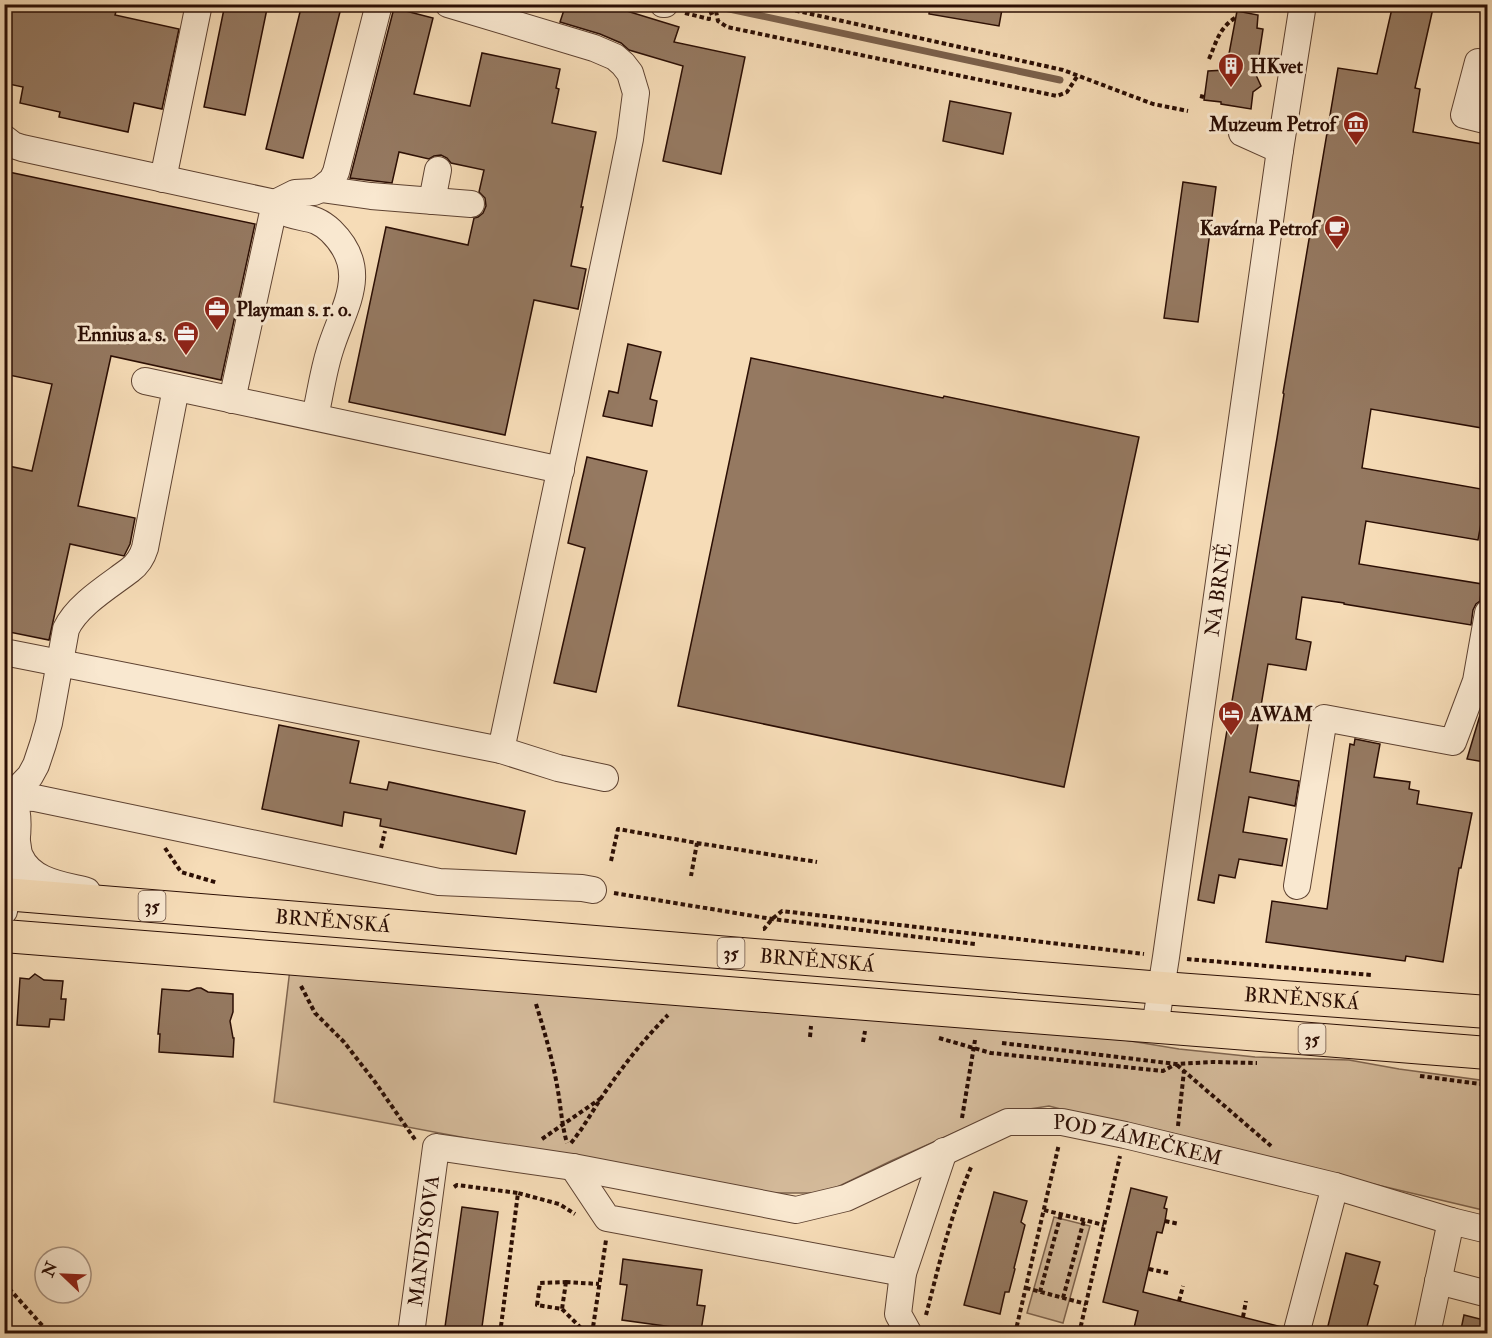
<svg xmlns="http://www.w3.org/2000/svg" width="1492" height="1338" font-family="'IM FELL Double Pica',serif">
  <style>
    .green { fill: #d3b999; stroke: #7f644e; stroke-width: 1.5 }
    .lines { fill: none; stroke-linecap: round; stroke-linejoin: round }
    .stream { stroke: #7b604b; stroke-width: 7 }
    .building { fill: #957961; stroke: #2b0e04; stroke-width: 1.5 }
    .minor-casing { stroke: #5e4231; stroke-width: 28 }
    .major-casing { stroke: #2b0e04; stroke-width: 34 }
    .path { stroke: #2b0e04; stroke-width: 4; stroke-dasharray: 4.5 3; stroke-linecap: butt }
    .minor { stroke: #f9e8d0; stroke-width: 26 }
    .major { stroke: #f6dcb7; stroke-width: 32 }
    .labels { text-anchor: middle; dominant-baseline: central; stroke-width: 6; stroke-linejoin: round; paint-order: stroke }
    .shield { fill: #f9e8d0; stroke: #694f41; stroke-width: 1.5 }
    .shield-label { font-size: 18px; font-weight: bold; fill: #2b0e04 }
    .poi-label { font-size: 20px; font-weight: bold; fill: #2b0e04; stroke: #f9e8d0; text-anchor: start }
    .street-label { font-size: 20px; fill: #2b0e04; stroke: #f9e8d0 }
  </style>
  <rect width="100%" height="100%" fill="#f6dcb7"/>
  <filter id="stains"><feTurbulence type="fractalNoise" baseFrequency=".00333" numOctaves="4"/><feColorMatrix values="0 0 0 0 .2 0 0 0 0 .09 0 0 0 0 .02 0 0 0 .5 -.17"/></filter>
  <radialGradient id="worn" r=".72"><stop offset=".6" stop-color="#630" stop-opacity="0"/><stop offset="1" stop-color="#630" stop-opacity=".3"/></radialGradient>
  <!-- green -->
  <path class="green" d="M 290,969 L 1088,1034 L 1179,1049 L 1255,1057 L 1349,1060 L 1399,1069 L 1487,1081 L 1487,1211 L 1108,1121 L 1049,1106 L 997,1114 L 891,1161 L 825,1193 L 760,1193 L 274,1102 Z
    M 1054,1217 L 1090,1226 L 1063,1323 L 1027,1313 Z"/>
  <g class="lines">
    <!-- stream -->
    <path class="stream" d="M 720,7 L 1060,80"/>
  </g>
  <!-- building -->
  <path class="building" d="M 4,4 L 99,4 L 117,8 L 115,15 L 179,29 L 162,109 L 134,103 L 128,132 L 59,117 L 60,112 L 20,103 L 23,87 L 4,83 Z
    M 225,4 L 268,4 L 245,115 L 204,107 Z
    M 302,4 L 342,4 L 303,158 L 266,149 Z
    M 566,4 L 604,4 L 679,27 L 674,42 L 745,57 L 721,174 L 663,161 L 683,66 L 629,50 L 621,43 L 600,34 L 560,22 Z
    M 930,4 L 1003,4 L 999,26 L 929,14 Z
    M 1393,4 L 1434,4 L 1415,88 L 1420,89 L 1413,132 L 1488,145 L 1488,429 L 1371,409 L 1362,468 L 1487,490 L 1478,540 L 1366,521 L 1359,564 L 1482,584 L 1480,601 L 1476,604 L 1473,610 L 1471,625 L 1344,604 L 1344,603 L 1302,597 L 1296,639 L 1311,642 L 1306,670 L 1268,664 L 1250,772 L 1299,781 L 1295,806 L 1249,797 L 1243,832 L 1287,839 L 1282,866 L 1239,859 L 1235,878 L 1219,875 L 1214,903 L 1198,900 L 1277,438 L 1284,394 L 1283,393 L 1338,68 L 1377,74 Z
    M 394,8 L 433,18 L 414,94 L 470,106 L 482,53 L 560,69 L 556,88 L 559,89 L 552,123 L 596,132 L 581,207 L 583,207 L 571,266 L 586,269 L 578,309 L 534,300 L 505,435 L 349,402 L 386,227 L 468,245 L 474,218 L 478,217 L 483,213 L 486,206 L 485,198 L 479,192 L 484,170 L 451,163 L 447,158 L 441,155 L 434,156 L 429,159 L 399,152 L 392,183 L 350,178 Z
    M 1237,11 L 1258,15 L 1257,28 L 1263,29 L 1256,75 L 1261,86 L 1253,92 L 1251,109 L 1221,104 L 1221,102 L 1204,100 L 1208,71 L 1226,70 Z
    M 950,101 L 1011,113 L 1003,154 L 943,141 Z
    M 4,171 L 255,224 L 221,380 L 111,356 L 78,506 L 135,518 L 130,544 L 124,556 L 70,544 L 49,640 L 4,631 L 4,465 L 32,471 L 52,384 L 4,374 Z
    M 1183,182 L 1216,187 L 1198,322 L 1164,318 Z
    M 628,344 L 661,352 L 650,399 L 657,401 L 652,426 L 603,416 L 609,391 L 618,393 Z
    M 751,358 L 943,398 L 944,396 L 1139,437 L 1064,787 L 678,706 Z
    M 587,457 L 647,471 L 596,692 L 554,683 L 585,548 L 568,543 Z
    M 1483,705 L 1488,705 L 1488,750 L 1484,762 L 1467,759 Z
    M 279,725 L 359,741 L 350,783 L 387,790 L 389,782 L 525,811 L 516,854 L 380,826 L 381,819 L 344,812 L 342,826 L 262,809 Z
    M 1355,739 L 1380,744 L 1374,777 L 1410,782 L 1409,789 L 1419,791 L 1417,804 L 1472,813 L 1461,868 L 1459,868 L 1443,962 L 1406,956 L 1405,961 L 1266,942 L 1272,901 L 1327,909 L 1350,744 L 1354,745 Z
    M 35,974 L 44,980 L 63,981 L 61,999 L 66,999 L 64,1020 L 50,1019 L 49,1027 L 17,1025 L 20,978 L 29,979 Z
    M 197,988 L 201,988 L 208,992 L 233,994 L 233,1012 L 230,1021 L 233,1038 L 234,1038 L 233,1057 L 159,1052 L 160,1034 L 158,1034 L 162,989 L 189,991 Z
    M 1131,1188 L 1167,1197 L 1164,1208 L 1167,1209 L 1165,1221 L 1162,1233 L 1157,1232 L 1143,1292 L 1282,1327 L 1281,1334 L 1156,1334 L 1134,1328 L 1138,1311 L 1103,1302 Z
    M 994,1192 L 1027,1201 L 1021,1222 L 1025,1225 L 1014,1268 L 1015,1269 L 1009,1292 L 1005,1292 L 1000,1314 L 964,1305 Z
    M 462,1207 L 498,1212 L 481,1334 L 444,1334 Z
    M 1346,1253 L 1380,1262 L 1374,1284 L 1378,1286 L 1365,1334 L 1326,1334 Z
    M 623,1259 L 702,1270 L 697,1305 L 705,1306 L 701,1331 L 622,1320 L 627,1285 L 620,1284 Z
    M 1464,1315 L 1488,1321 L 1488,1334 L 1460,1334 Z"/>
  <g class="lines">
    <defs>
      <g id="minor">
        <path d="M 448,4 L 594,48 L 615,57 L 623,64 L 630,73 L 636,93 L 630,139 L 618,198 L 501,750"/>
        <path d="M 663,4 L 665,4"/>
        <path d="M 1478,62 L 1464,115 L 1488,121"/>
        <path d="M 1242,133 L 1280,150"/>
        <path d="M 4,138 L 13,145 L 22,148 L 275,203 L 232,400"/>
        <path d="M 163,179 L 199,4"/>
        <path d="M 321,189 L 371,196 L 471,204"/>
        <path d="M 432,201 L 438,170"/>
        <path d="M 145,381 L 561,470"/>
        <path d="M 315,417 C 320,395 323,372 330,350 C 343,307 372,271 331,231 C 315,216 307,220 289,214 C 283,212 279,207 275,203 L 295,193 L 314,192 L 321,189 L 332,180 L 336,172 L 379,4"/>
        <path d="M 4,652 L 501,750 L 558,768 L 605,778"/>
        <path d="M 4,793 C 8,795 12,798 14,803 C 25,824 8,886 4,911"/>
        <path d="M 10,797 L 35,798 L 439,882 L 582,888 L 593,890"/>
        <path d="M 10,797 L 30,776 L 36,765 L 43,744 L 49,723 L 66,629 C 77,605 109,586 130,570 C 138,564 142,558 145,548 L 176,388"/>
        <path d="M 17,842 C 18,846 18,852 20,856 C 31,882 64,885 87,891"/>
        <path d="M 1297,886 L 1324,718 L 1453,742 L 1476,681 L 1488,613"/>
        <path id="s1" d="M 1155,1027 L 1166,957 L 1280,150 L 1303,4"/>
        <path d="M 573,1167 L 607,1218 L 903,1273"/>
        <path d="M 1438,1281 L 1488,1294"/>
        <path id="s2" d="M 411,1334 L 436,1147 L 573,1167 L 796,1210 L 846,1198 L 1008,1122 L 1062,1122 L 1125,1135 L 1335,1186 L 1451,1221 L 1488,1230"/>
        <path d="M 909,1334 L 898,1314 L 903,1273 L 944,1151"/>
        <path d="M 1296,1334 L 1335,1186"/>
        <path d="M 1427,1334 L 1451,1221"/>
      </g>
      <g id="major">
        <path id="s3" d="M 4,894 L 1162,988 L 1488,1012"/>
        <path d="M 4,936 L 1488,1053"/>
      </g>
    </defs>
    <!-- minor casing -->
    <use href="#minor" class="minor-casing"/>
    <!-- major casing -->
    <use href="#major" class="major-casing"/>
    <!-- path -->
    <path class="path" d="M 766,4 L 1063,70 L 1153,104 L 1188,111
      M 716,11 L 718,21 L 727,27 L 1057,96 L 1067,92 L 1078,75
      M 685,13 L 709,19 L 709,14 L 716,11 L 720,4
      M 1209,59 C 1216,43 1219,28 1235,18
      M 1200,96 L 1204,97
      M 697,843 L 817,862
      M 165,848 L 181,872 L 218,883
      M 381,848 L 385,831
      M 611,861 L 618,829 L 697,843 L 691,876
      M 614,893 L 772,919 L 975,944
      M 763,929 L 764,929 L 772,919 L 782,911 L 1144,954
      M 1187,959 L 1371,975
      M 301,986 L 315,1013 L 344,1042 L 375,1082 L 416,1141
      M 536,1004 C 545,1033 553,1061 558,1091 C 561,1109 562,1126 567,1143
      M 810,1037 L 811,1026
      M 939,1038 L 991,1053 L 1163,1071 L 1176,1064
      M 863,1042 L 865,1031
      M 1002,1043 L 1176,1064 L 1213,1062 L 1257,1063
      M 1177,1065 L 1271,1146
      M 1420,1076 L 1488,1085
      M 962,1118 L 975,1040
      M 1178,1126 L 1184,1071
      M 542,1139 L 600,1099
      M 571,1143 C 585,1126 595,1106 608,1088 C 626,1062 645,1038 668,1015
      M 454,1187 L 457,1185 L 518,1193
      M 1044,1210 L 1104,1225
      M 1165,1221 L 1179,1224
      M 1149,1269 L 1168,1273
      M 566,1282 L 562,1309 L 537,1305 L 540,1283 Z
      M 566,1282 L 599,1284
      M 4,1283 L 50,1334
      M 1026,1288 L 1086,1304
      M 1040,1292 L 1061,1214
      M 1063,1298 L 1084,1220
      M 1179,1301 L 1183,1286
      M 562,1309 L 587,1334
      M 926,1315 C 939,1265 951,1213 972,1165
      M 1243,1317 L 1246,1301
      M 500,1334 L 518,1193 L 559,1204 L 575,1214
      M 592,1334 L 606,1240
      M 1015,1334 L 1059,1144
      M 1079,1334 L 1120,1156"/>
    <!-- minor -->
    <use href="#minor" class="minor"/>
    <!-- major -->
    <use href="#major" class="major"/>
  </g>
  <!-- icons -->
  <defs>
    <symbol id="building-pin" viewBox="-11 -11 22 30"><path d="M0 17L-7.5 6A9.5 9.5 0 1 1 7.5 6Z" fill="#8f2418" stroke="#f9e8d0"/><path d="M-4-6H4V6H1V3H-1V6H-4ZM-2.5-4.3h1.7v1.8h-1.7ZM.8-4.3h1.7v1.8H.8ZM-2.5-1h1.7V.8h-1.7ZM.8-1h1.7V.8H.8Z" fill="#fff"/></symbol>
    <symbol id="museum-pin" viewBox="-11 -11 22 30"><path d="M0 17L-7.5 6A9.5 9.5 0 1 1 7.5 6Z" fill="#8f2418" stroke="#f9e8d0"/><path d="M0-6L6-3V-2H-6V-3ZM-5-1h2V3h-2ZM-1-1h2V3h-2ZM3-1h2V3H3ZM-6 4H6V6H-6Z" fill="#fff"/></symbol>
    <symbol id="cafe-pin" viewBox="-11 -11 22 30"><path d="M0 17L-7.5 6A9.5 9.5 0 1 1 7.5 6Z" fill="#8f2418" stroke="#f9e8d0"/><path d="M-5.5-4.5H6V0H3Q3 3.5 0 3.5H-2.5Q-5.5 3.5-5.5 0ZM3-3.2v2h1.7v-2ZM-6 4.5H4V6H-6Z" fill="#fff"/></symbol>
    <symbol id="office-pin" viewBox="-11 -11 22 30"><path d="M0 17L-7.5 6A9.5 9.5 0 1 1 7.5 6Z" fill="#8f2418" stroke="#f9e8d0"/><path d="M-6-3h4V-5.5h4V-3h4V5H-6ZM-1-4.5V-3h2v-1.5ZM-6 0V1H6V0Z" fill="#fff"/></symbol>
    <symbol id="hotel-pin" viewBox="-11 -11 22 30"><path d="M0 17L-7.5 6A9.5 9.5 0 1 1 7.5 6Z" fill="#8f2418" stroke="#f9e8d0"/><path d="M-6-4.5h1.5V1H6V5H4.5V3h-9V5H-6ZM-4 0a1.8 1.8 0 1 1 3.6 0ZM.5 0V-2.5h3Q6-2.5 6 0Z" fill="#fff"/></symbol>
  </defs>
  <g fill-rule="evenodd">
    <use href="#building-pin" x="1216" y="51" width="30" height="40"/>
    <use href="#museum-pin" x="1341" y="109" width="30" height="40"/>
    <use href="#cafe-pin" x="1322" y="213" width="30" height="40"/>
    <use href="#office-pin" x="202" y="294" width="30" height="40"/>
    <use href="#office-pin" x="171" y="319" width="30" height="40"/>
    <use href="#hotel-pin" x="1216" y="699" width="30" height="40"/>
  </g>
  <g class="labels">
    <!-- shield labels -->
    <g class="shield">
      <rect x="138.5" y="891" width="27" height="30" rx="4.5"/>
      <rect x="717.5" y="938" width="27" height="30" rx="4.5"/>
      <rect x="1298.5" y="1024" width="27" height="30" rx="4.5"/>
    </g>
    <g class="shield-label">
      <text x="152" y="906">35</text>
      <text x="731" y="953">35</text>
      <text x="1312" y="1039">35</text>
    </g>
    <!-- poi labels -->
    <g class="poi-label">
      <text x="1250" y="66">HKvet</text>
      <text x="1336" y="124" text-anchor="end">Muzeum Petrof</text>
      <text x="1318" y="228" text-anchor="end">Kavárna Petrof</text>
      <text x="236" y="309">Playman s. r. o.</text>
      <text x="166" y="334" text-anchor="end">Ennius a. s.</text>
      <text x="1250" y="714">AWAM</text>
    </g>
    <!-- street labels -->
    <g class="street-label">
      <text stroke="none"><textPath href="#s1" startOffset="442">NA BRNĚ</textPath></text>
      <text stroke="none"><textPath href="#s3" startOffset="330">BRNĚNSKÁ</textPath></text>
      <text stroke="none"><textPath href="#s3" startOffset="816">BRNĚNSKÁ</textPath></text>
      <text stroke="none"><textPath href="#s3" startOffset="1302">BRNĚNSKÁ</textPath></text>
      <text stroke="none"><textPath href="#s2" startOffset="916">POD ZÁMEČKEM</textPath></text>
      <text stroke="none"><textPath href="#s2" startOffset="94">MANDYSOVA</textPath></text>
    </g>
  </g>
  <!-- margin -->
  <rect width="1492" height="1338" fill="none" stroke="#f6dcb7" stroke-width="24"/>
  <rect x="6" y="6" width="1480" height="1326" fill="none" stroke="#2b0e04" stroke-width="3"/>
  <rect x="12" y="12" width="1468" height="1314" fill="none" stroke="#2b0e04" stroke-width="1.5"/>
  <!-- north arrow -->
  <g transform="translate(63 1275) rotate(293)"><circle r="28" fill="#f9e8d0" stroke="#a7917e" stroke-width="1.5"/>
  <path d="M0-4.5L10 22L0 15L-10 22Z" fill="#8f2418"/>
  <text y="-9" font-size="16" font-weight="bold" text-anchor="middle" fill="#2b0e04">N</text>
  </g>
  <rect width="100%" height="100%" filter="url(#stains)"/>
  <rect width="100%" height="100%" fill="url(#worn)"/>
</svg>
